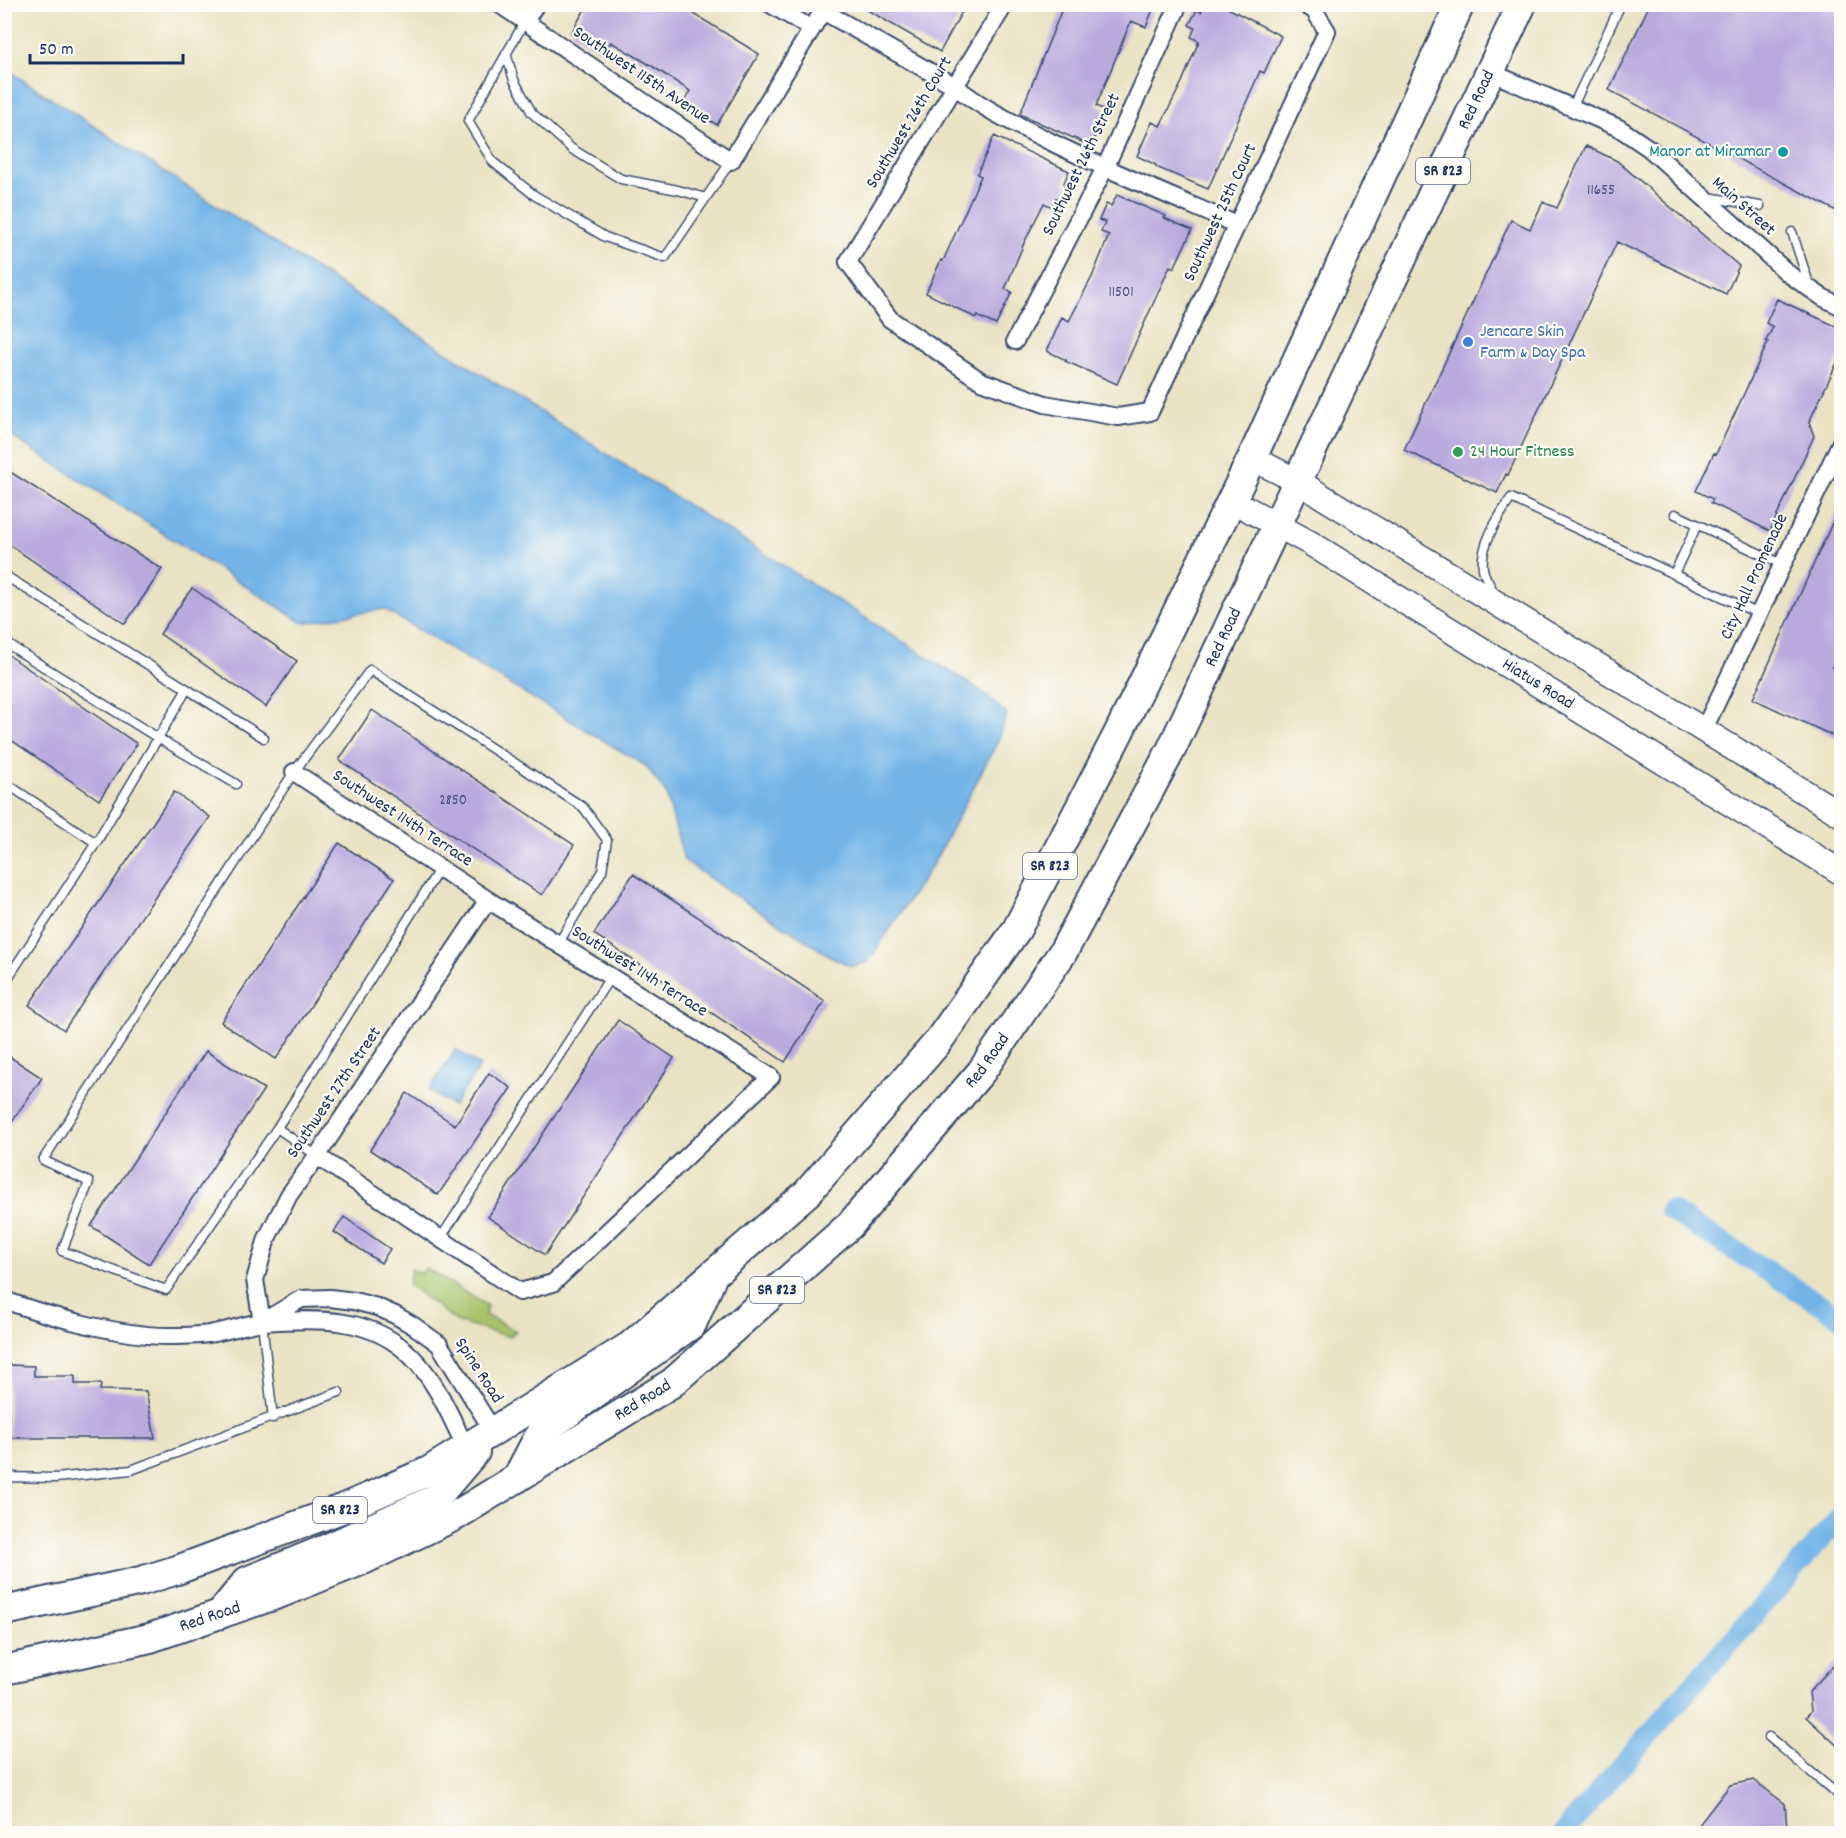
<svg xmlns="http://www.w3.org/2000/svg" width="1846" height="1838" font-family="Dekko,sans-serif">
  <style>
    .green { fill: #a7c269; stroke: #617864; stroke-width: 1.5 }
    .water { fill: #72b4e7; stroke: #4672a2; stroke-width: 1.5 }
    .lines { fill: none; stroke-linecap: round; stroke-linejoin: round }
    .canal { stroke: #72b4e7; stroke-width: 21 }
    .building { fill: #b9aade }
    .service-casing { stroke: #3a4a6d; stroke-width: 11 }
    .minor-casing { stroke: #3a4a6d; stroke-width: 20 }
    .secondary-casing { stroke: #3a4a6d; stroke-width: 27 }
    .trunk-casing { stroke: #3a4a6d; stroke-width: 32 }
    .service { stroke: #fff; stroke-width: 8 }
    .minor { stroke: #fff; stroke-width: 16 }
    .secondary { stroke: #fff; stroke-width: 24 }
    .trunk { stroke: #fff; stroke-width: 28 }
    .culture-dot { fill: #0f9aa8; stroke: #fdfcf7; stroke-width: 2 }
    .shop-dot { fill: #3f7fe0; stroke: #fdfcf7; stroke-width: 2 }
    .leisure-dot { fill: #2e9e5b; stroke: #fdfcf7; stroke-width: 2 }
    .labels { text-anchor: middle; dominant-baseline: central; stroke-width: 4.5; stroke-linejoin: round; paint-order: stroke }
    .number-label { font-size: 15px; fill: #424e7e }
    .shield { fill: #fdfcf7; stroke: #5f6c8c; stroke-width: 1.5 }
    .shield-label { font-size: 16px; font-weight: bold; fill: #1b2f5e }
    .street-label { font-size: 18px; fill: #1b2f5e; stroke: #fdfcf7 }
    .culture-label { font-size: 18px; fill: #0d838f; stroke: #fdfcf7; text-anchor: end }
    .shop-label { font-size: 18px; fill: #366cbe; stroke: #fdfcf7; text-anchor: start }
    .leisure-label { font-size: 18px; fill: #27864d; stroke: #fdfcf7; text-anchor: start }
  </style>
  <rect width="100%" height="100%" fill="#fdfcf7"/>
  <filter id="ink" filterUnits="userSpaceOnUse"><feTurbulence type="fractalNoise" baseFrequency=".0167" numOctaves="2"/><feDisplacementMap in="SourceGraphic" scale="12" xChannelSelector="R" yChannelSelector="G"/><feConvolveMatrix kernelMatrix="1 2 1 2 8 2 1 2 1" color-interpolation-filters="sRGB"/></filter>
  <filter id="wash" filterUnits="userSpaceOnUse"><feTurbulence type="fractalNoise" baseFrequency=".008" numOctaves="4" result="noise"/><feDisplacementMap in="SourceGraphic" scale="24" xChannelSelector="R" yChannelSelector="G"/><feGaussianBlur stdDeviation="1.35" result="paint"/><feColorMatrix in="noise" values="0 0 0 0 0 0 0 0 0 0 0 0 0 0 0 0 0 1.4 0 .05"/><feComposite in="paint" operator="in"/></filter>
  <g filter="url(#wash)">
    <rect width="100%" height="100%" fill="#e9e3c3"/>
    <!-- green -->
    <path class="green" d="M 426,1268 L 487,1306 L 485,1315 L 516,1331 L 510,1337 L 459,1323 L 408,1285 L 411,1269 L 420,1274 Z"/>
    <!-- water -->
    <path class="water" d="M 4,68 L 279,246 L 984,693 L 1007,714 L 999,739 L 934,862 L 868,962 L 852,966 L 835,959 L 723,888 L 684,860 L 666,793 L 646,766 L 384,609 L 303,623 L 5,432 Z
      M 456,1049 L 480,1066 L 453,1106 L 429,1090 Z"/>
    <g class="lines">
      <!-- canal -->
      <path class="canal" d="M 1670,1210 L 1842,1318
        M 1562,1834 L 1842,1515"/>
    </g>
    <g id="blocks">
      <!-- building -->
      <path class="building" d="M 588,4 L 678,4 L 759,54 L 717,125 L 683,104 L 690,91 L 652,66 L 611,42 L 604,53 L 571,33 Z
        M 857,4 L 966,4 L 940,52 Z
        M 1064,4 L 1155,4 L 1146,27 L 1131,21 L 1096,106 L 1106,110 L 1091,146 L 1020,114 Z
        M 1205,4 L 1220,4 L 1281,36 L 1264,73 L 1260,71 L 1208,189 L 1156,167 L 1156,165 L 1137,156 L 1152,122 L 1160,126 L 1182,82 L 1199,41 L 1191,37 L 1195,28 L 1189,25 L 1197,10 L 1201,12 Z
        M 1650,4 L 1842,4 L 1842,214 L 1609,90 Z
        M 994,136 L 1069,171 L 1064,183 L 1069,185 L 1062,200 L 1056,198 L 1052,207 L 1044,203 L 1024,243 L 1005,289 L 1012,292 L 996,325 L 977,316 L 976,318 L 926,293 L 941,260 L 943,261 L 981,176 L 977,174 Z
        M 1586,146 L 1617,161 L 1739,266 L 1726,294 L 1617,242 L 1508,475 L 1506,474 L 1497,493 L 1404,450 L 1511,220 L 1530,229 L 1543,202 L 1557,208 Z
        M 1117,195 L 1166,216 L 1164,218 L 1192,230 L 1174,268 L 1170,266 L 1117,384 L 1065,361 L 1066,360 L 1047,351 L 1062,317 L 1069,321 L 1092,277 L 1109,235 L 1101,232 L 1105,222 L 1099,220 L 1106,204 L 1111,206 Z
        M 1777,299 L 1842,329 L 1842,352 L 1809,422 L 1814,436 L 1770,531 L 1711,503 L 1713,499 L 1696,491 L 1714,453 L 1716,454 L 1768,342 L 1766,341 L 1773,327 L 1766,323 Z
        M 4,468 L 162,569 L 125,624 L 4,541 Z
        M 1842,501 L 1842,646 L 1832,667 L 1842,672 L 1842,740 L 1753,699 Z
        M 192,588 L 297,661 L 266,707 L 160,634 Z
        M 4,652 L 137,744 L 99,800 L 4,735 Z
        M 372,710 L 574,845 L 542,895 L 339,760 Z
        M 174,792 L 210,817 L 64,1030 L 29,1005 Z
        M 339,843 L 394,879 L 276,1059 L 221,1022 Z
        M 633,874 L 825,1001 L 785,1062 L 594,934 Z
        M 618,1020 L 674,1058 L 545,1255 L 488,1217 Z
        M 206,1051 L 264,1089 L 149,1264 L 91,1226 Z
        M 4,1053 L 42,1078 L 4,1133 Z
        M 489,1073 L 511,1088 L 438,1195 L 370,1150 L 407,1093 L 455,1125 Z
        M 344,1217 L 390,1249 L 381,1263 L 334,1232 Z
        M 8,1365 L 34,1366 L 34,1376 L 75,1376 L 75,1384 L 101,1384 L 100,1390 L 146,1391 L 155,1438 L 9,1438 Z
        M 1842,1656 L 1842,1750 L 1806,1717 L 1811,1711 L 1809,1692 Z
        M 1754,1780 L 1785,1804 L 1787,1828 L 1783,1833 L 1708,1833 L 1698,1826 L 1730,1785 Z"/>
    </g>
  </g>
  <g filter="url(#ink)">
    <use href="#blocks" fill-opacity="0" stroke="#3a4a6d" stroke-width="1.5"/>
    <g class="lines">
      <defs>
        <path id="service" d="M 525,21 L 468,121 L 493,162 L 534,195 L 605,237 L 665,258 L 731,161
          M 506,53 L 514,80 L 532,113 L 572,149 L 621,179 L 678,190 L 706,198
          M 1572,108 L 1621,4
          M 1708,197 L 1760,206
          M 1792,232 L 1810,287
          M 1675,514 L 1782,564
          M 1674,574 L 1697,525
          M 4,575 L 187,689 L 96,843
          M 1495,595 C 1492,588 1487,581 1484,573 C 1477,549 1499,516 1511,498 L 1759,614
          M 4,642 L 158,738 L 236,784
          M 187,689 L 264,738
          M 4,782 L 96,843 L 4,984
          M 277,1128 L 166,1290 L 62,1251 L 89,1182 L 43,1160 L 294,772 L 370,670 L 583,807 L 607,840 L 602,871 L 558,944
          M 317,1156 L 277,1128 L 440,868
          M 440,1239 L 611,976
          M 262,1322 L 273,1418
          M 4,1477 L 56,1478 L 131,1470 L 339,1392
          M 1769,1737 L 1842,1798
          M 1836,1834 L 1842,1827"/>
        <path id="minor" d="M 499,4 L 731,161 L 827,4
          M 770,4 L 812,29
          M 1005,4 L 848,262 L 890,319 L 981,381 L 1045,404 L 1118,417 L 1150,412 L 1327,31 L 1314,10 L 1303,4
          M 823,11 L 955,86 C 984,110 1018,125 1051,142 C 1112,172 1175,198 1237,225
          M 525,21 L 536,4
          M 1490,72 L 1619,128 L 1650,149 L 1790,275 L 1822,297 L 1842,307
          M 1015,341 L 1105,168 L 1179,4
          M 1704,729 L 1842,440
          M 294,772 L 488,900 L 771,1077 L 553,1283 L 520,1292 L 317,1156
          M 4,1300 C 51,1317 119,1336 169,1336 C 183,1336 200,1336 214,1333 C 231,1330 247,1324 263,1322 C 317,1318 373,1316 413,1358 C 437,1382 451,1418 466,1448
          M 262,1322 L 255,1280 L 267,1238 L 289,1195 L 317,1156 L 488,900
          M 262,1322 L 301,1299 L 330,1298 L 354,1301 L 377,1307 L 395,1315 L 414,1326 L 439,1344 L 493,1431"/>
        <g id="secondary">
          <path d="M 1252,458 L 1297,481 L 1842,815"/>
          <path id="s1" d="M 1231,500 L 1310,543 L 1842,873"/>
        </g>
        <g id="trunk">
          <path d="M 517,1478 L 541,1432 L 692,1324 L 711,1280"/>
          <path d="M 4,1611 L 141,1581 L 177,1570 L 344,1508 L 429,1471 L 630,1346 L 807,1193 L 937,1043 L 1017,929 L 1119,732 L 1252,458 L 1460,4"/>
          <path d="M 220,1614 L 247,1581 L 328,1548 L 435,1499 L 475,1452"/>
          <path id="s2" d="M 4,1670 L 150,1638 L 281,1593 L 363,1560 L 455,1516 L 672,1383 L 850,1225 L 981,1072 L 1063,952 L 1171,750 L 1522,4"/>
        </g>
      </defs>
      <!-- service casing -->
      <use href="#service" class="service-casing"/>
      <!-- minor casing -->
      <use href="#minor" class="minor-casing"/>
      <!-- secondary casing -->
      <use href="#secondary" class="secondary-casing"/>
      <!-- trunk casing -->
      <use href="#trunk" class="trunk-casing"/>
      <!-- service -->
      <use href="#service" class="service"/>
      <!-- minor -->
      <use href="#minor" class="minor"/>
      <!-- secondary -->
      <use href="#secondary" class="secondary"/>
      <!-- trunk -->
      <use href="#trunk" class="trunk"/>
    </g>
  </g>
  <!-- markers -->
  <circle class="culture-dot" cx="1783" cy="152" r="6"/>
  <circle class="shop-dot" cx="1468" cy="342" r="6"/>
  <circle class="leisure-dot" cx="1458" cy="452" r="6"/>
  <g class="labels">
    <!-- number labels -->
    <g class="number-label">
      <text x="1601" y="191">11655</text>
      <text x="1121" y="293">11501</text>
      <text x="453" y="801">2850</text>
    </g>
    <!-- shield labels -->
    <g class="shield">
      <rect x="1416" y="158" width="54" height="26" rx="4.5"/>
      <rect x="1023" y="853" width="54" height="26" rx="4.5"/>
      <rect x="750" y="1277" width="54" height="26" rx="4.5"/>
      <rect x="313" y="1497" width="54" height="26" rx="4.5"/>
    </g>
    <g class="shield-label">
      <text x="1443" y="171">SR 823</text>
      <text x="1050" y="866">SR 823</text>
      <text x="777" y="1290">SR 823</text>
      <text x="340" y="1510">SR 823</text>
    </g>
    <!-- street labels -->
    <g class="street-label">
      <text transform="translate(641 76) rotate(34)">Southwest 115th Avenue</text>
      <text stroke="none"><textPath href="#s2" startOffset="2265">Red Road</textPath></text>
      <text transform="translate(910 123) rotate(-59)">Southwest 26th Court</text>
      <text transform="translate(1082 165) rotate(-64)">Southwest 26th Street</text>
      <text transform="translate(1743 207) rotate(42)">Main Street</text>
      <text transform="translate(1221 213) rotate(-65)">Southwest 25th Court</text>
      <text transform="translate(1755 577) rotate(-65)">City Hall Promenade</text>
      <text stroke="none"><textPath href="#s2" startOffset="1671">Red Road</textPath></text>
      <text stroke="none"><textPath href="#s1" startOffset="358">Hiatus Road</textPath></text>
      <text transform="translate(402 819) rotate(33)">Southwest 114th Terrace</text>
      <text transform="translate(639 972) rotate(32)">Southwest 114h Terrace</text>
      <text stroke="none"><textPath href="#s2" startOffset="1185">Red Road</textPath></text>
      <text transform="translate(335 1093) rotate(-56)">Southwest 27th Street</text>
      <text transform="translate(478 1371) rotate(57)">Spine Road</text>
      <text stroke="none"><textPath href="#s2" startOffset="699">Red Road</textPath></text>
      <text stroke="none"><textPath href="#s2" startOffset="213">Red Road</textPath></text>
    </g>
    <!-- culture labels -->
    <g class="culture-label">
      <text x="1771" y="152">Manor at Miramar</text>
    </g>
    <!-- shop labels -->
    <g class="shop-label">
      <text x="1480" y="332">Jencare Skin<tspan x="1480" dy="21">Farm &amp; Day Spa</tspan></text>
    </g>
    <!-- leisure labels -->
    <g class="leisure-label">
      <text x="1470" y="452">24 Hour Fitness</text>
    </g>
  </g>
  <!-- margin -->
  <rect width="1846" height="1838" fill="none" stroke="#fdfcf7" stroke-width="24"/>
  <!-- scale -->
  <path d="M30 54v9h153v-9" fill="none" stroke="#1b2f5e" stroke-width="3"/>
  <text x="39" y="54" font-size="18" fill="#1b2f5e" stroke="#fdfcf7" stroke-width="4.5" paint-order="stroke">50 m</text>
</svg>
